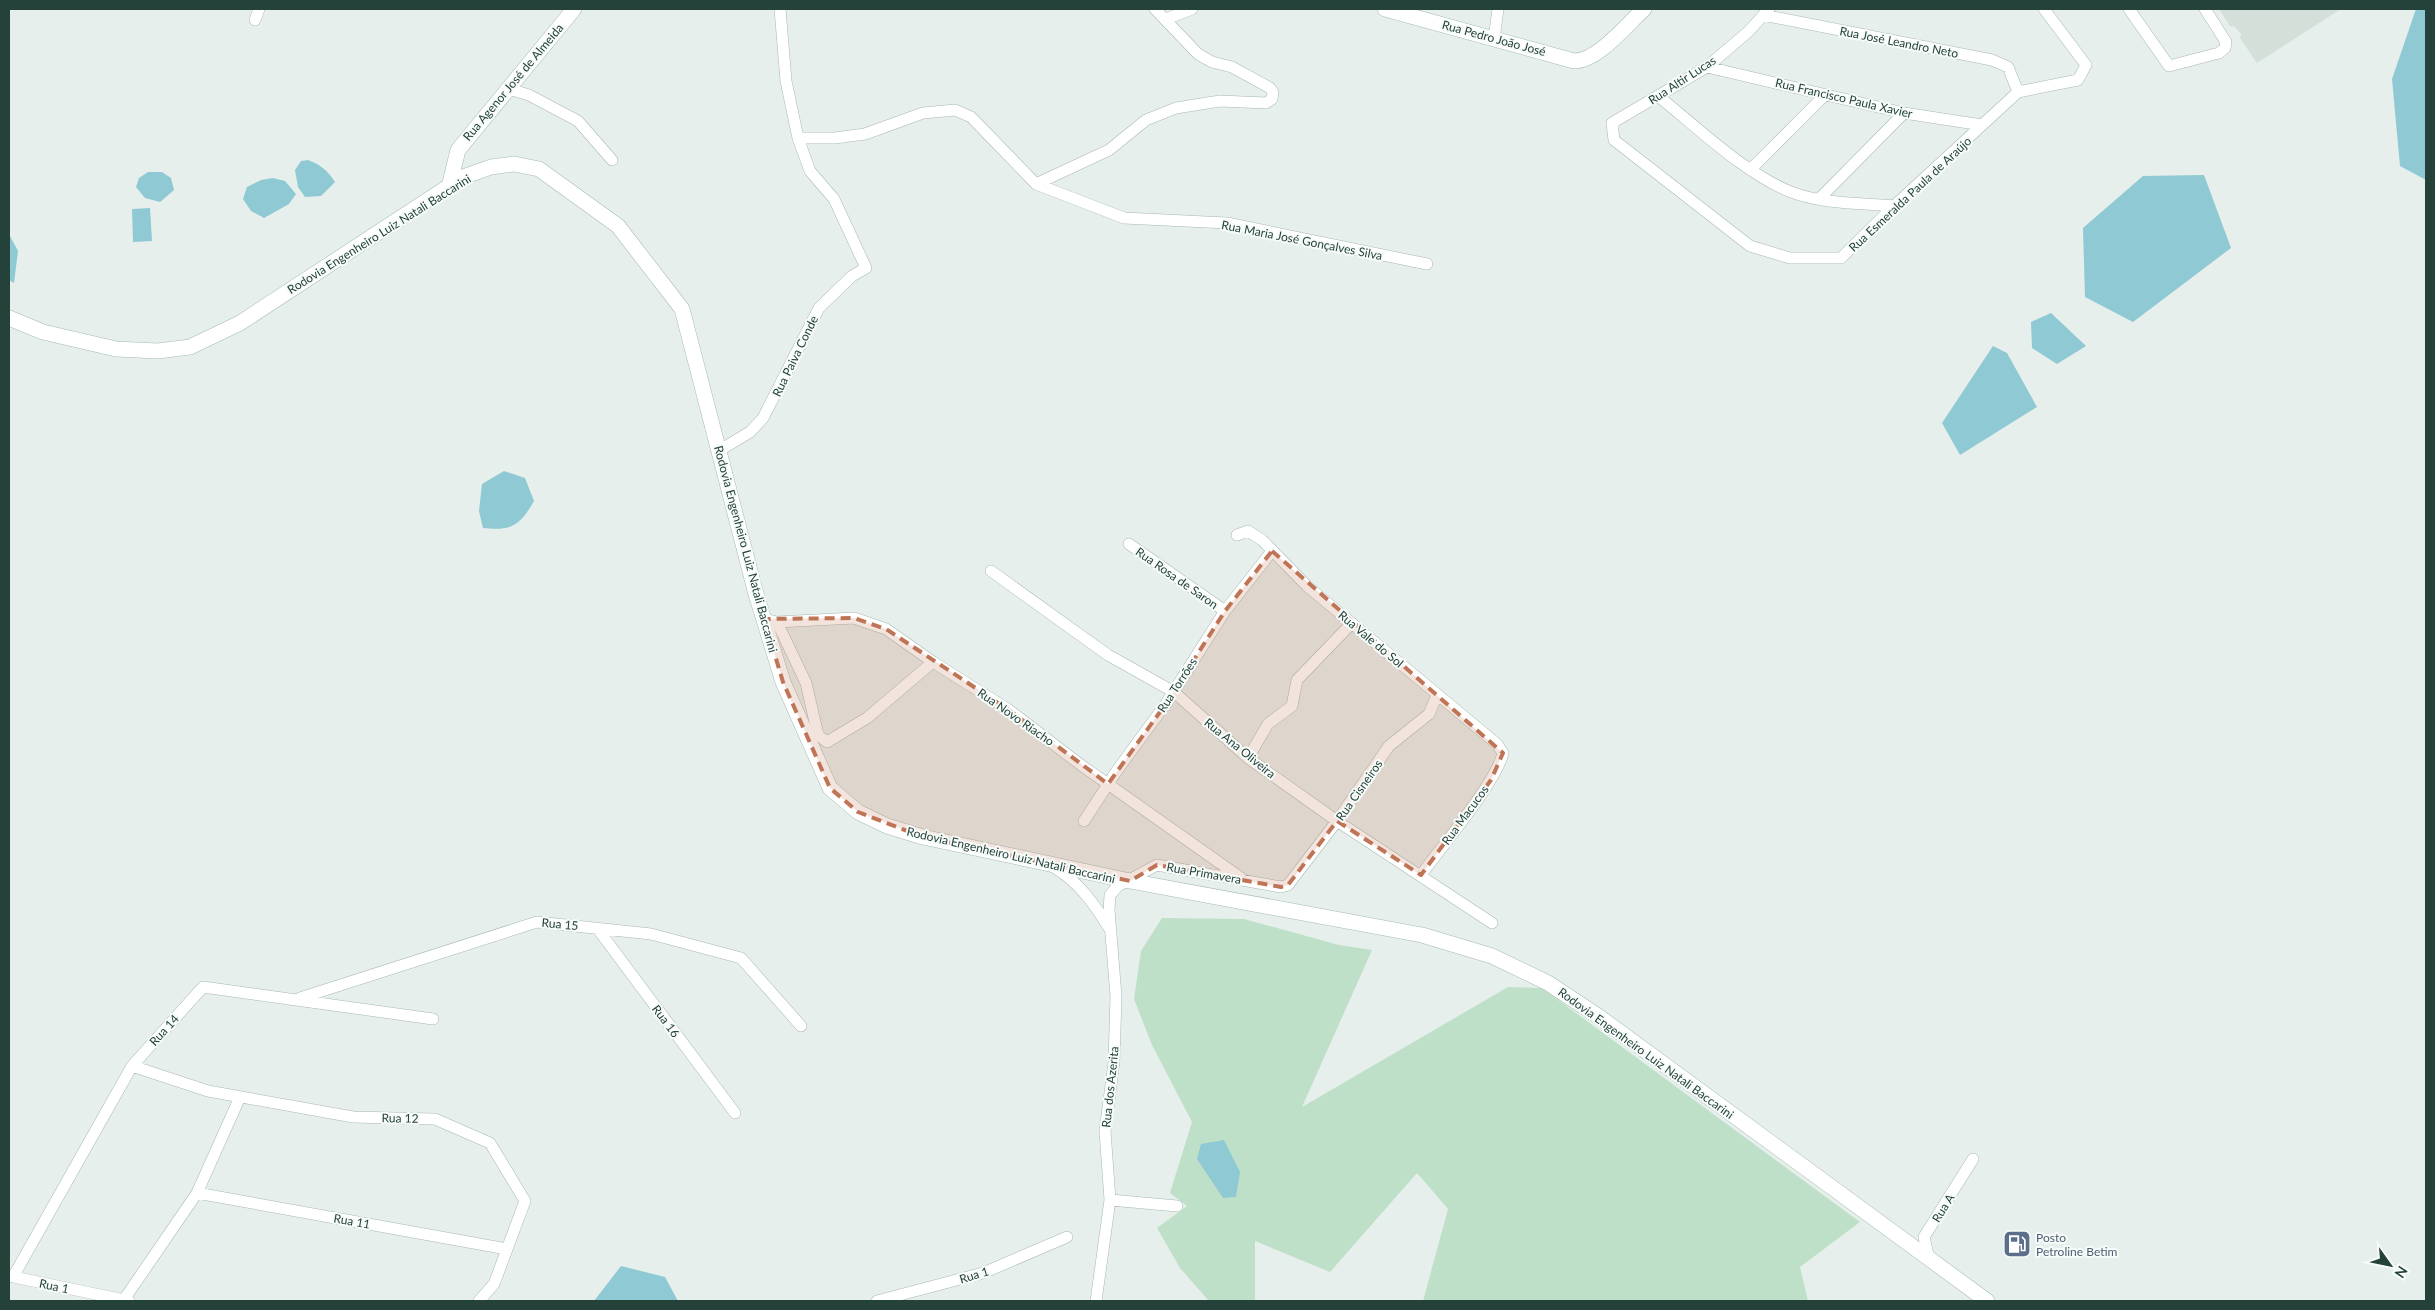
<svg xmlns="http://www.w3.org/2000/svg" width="2435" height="1310" font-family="Lato,sans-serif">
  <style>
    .built { fill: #d4dfda }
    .green { fill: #bfe0c8 }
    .water { fill: #8ec9d4 }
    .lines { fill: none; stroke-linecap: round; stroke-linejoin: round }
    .street-casing { stroke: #a8b8b2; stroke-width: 12 }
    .secondary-casing { stroke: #a4bbb3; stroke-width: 16 }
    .street { stroke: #fff; stroke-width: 11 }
    .secondary { stroke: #fff; stroke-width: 15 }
    .marked { fill: #c07456; fill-opacity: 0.2; stroke: #c07456; stroke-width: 4; stroke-dasharray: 10 6; stroke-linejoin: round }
    .labels { text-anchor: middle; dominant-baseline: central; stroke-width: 4; stroke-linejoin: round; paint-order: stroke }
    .street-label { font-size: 12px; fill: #24423a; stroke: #f7fbf9 }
    .service-label { font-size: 12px; fill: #4e5e75; stroke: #f7fbf9; text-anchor: start }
  </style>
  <rect width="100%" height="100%" fill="#e6efeb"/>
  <!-- built -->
  <path class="built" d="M 2219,9 L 2341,9 L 2257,63 L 2240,38 L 2241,34 L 2235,27 L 2230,26 Z"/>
  <!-- green -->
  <path class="green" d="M 1162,918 L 1244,919 L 1339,945 L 1372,950 L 1302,1107 L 1508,987 L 1542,988 L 1860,1222 L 1800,1267 L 1808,1301 L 1423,1301 L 1448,1209 L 1417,1173 L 1330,1272 L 1255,1241 L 1255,1301 L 1209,1301 L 1180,1268 L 1157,1228 L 1187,1206 L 1170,1193 L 1192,1122 L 1152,1045 L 1134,999 L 1141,951 Z"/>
  <!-- water -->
  <path class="water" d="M 2416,9 L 2426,9 L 2426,180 L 2400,166 L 2392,79 Z
    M 308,160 C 321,165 327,170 335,182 L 321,196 L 305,197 L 298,187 L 295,170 L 301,161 Z
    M 148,172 L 162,172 L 171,178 L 174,190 L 160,202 L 145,198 L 136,187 L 139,178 Z
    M 2204,175 L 2231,248 L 2133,322 L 2085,297 L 2083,228 L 2143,176 Z
    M 273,178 L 285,181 L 296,194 L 289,204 L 264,218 L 251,211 L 243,199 L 247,187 L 261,180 Z
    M 150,208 L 152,241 L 133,242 L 132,209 Z
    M 9,234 L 18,251 L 14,283 L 9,280 Z
    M 2051,313 L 2086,346 L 2057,364 L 2032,348 L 2031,322 Z
    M 1993,346 L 2007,353 L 2037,407 L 1960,455 L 1942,423 Z
    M 504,471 L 525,478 L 534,501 C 520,526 511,531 483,528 L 479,511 L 482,484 Z
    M 1224,1140 L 1240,1172 L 1236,1197 L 1223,1198 L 1197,1159 L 1201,1144 Z
    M 621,1266 L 665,1277 L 678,1301 L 594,1301 Z"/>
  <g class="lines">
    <defs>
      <path id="street" d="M 1769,9 L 1749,31 L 1707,67 L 1612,123 L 1614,140 L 1750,246 L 1790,258 L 1841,258 L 1894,206 L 2018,92 L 2078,80 L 2086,65 L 2044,9
        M 2129,9 L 2169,66 L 2219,53 L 2225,48 L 2226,42 L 2205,9
        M 1763,15 L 1992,60 L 2008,67 L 2018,92
        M 1166,19 L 1192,9
        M 255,20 L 259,9
        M 1494,39 L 1498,9
        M 1707,67 L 1904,113 L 1982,125
        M 509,89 L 529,95 L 578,121 L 612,160
        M 1658,96 C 1698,128 1744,173 1791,192 C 1822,204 1861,203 1894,206
        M 798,138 L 835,138 L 865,134 L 923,113 L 955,110 L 971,117 L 1036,184 L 1124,218 L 1227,223 L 1427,264
        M 1751,169 L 1826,94
        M 1036,184 L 1109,150 L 1146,120 L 1176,108 L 1220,101 L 1266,103 L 1272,99 L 1273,92 L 1270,88 L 1232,67 L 1212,62 L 1198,54 L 1155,9
        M 1820,198 L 1904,113
        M 720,450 L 750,432 L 763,418 L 819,308 L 852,276 L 866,268 L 834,199 L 810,171 L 798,138 L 786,81 L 780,9
        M 1237,535 L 1248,531 L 1262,540 L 1307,586 L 1497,744 L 1503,753 C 1496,783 1441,847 1421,875
        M 1129,544 L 1225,611
        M 991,571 L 1108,655 L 1174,692 L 1248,758 L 1337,821 L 1492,923
        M 764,619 L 777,622 L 854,618 L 886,629 L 933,662 L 1009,710 L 1081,765 L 1241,878
        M 777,622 L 806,683 L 818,735 L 827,742 L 867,718 L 933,662
        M 1248,758 L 1268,724 L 1292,706 L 1297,680 L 1352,623
        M 1084,821 L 1118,769 L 1165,705 L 1225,611 L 1272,551
        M 1055,868 C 1079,882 1095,905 1109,928
        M 597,928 L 735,1113
        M 300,998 L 537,922 L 651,934 L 741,958 L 801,1026
        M 132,1066 L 208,1091 L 353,1117 L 435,1119 L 490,1143 L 525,1201 L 494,1284 L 479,1301
        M 197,1193 L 507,1249
        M 1110,1200 L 1177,1206
        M 1929,1259 L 1924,1237 L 1973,1159
        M 9,1276 L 129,1301
        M 13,1277 L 132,1066 L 203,987 L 433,1019
        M 123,1301 L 197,1193 L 240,1097
        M 877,1301 L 983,1273 L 1067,1237
        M 1096,1301 L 1110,1200 L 1105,1131 L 1114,1062 L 1116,996 L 1109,910 L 1110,895 L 1118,886 L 1157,865 L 1281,887 L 1288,885 L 1337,821 L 1389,746 L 1429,714 L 1437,695"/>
      <path id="secondary" d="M 1385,9 L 1574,61 C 1598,61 1626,25 1644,9
        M 449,187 L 458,150 L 574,9
        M 9,318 L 43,332 L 116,349 L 158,351 L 190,347 L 240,323 L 463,177 L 491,167 L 514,164 L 539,169 L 618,226 L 682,309 L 756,594 L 783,682 L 830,788 L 858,812 L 887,826 L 923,837 L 1130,881 L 1422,935 L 1492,956 L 1548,983 L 1598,1016 L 1987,1301"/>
    </defs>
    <!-- street casing -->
    <use href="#street" class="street-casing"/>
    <!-- secondary casing -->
    <use href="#secondary" class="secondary-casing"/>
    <!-- street -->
    <use href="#street" class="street"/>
    <!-- secondary -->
    <use href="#secondary" class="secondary"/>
  </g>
  <!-- marked area -->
  <path class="marked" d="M 1272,551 L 1503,753 L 1491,780 L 1421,875 L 1337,821 L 1288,885 L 1281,887 L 1157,865 L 1130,881 L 923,837 L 858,812 L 830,788 L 783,682 L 764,619 L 854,618 L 886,629 L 1009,710 L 1108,784 L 1165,705 L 1225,611 Z"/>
  <!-- icons -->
  <defs>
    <symbol id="fuel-square" viewBox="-11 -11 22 22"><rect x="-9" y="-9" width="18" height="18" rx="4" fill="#5c6f8a" stroke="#f7fbf9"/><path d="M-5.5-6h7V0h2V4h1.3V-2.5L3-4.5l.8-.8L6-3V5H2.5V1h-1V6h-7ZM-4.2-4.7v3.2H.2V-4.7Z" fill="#fff"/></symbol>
  </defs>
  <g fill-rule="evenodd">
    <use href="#fuel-square" x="2001" y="1228" width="32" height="32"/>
  </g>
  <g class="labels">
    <!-- street labels -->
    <g class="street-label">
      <text transform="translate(1494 38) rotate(15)">Rua Pedro João José</text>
      <text transform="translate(1899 42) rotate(11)">Rua José Leandro Neto</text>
      <text transform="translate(1682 80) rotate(-33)">Rua Altir Lucas</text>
      <text transform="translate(513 82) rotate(-50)">Rua Agenor José de Almeida</text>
      <text transform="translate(1844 98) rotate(13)">Rua Francisco Paula Xavier</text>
      <text transform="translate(1910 194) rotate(-43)">Rua Esmeralda Paula de Araújo</text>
      <text transform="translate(379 234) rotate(-32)">Rodovia Engenheiro Luiz Natali Baccarini</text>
      <text transform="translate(1302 240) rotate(11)">Rua Maria José Gonçalves Silva</text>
      <text transform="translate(795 356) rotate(-64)">Rua Paiva Conde</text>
      <text transform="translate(746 549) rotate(75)">Rodovia Engenheiro Luiz Natali Baccarini</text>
      <text transform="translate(1177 578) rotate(35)">Rua Rosa de Saron</text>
      <text transform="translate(1371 639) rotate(40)">Rua Vale do Sol</text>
      <text transform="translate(1177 685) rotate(-57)">Rua Torrões</text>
      <text transform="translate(1016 717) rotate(35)">Rua Novo Riacho</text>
      <text transform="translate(1240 748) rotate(39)">Rua Ana Oliveira</text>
      <text transform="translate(1359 790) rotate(-55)">Rua Cisneiros</text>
      <text transform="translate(1465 815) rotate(-54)">Rua Macucos</text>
      <text transform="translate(1011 855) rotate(13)">Rodovia Engenheiro Luiz Natali Baccarini</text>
      <text transform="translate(1204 873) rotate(10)">Rua Primavera</text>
      <text transform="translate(560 924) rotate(5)">Rua 15</text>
      <text transform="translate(666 1021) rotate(53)">Rua 16</text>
      <text transform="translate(164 1030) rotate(-48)">Rua 14</text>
      <text transform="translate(1646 1053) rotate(36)">Rodovia Engenheiro Luiz Natali Baccarini</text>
      <text transform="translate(1110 1087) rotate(-84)">Rua dos Azerita</text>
      <text transform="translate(400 1118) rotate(1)">Rua 12</text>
      <text transform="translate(1943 1208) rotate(-58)">Rua A</text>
      <text transform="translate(352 1221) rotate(10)">Rua 11</text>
      <text transform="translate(974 1275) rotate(-17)">Rua 1</text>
      <text transform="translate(54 1286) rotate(12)">Rua 1</text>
    </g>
    <!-- service labels -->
    <g class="service-label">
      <text x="2036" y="1237">Posto<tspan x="2036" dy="14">Petroline Betim</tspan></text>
    </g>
  </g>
  <!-- border -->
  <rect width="2435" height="1310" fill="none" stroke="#24423a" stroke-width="20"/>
  <!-- north arrow -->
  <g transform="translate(2390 1265) rotate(123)" stroke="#f7fbf9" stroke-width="4" paint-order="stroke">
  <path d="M0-4L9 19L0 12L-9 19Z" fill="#24423a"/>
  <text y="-8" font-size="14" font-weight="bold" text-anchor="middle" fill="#24423a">N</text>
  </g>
</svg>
